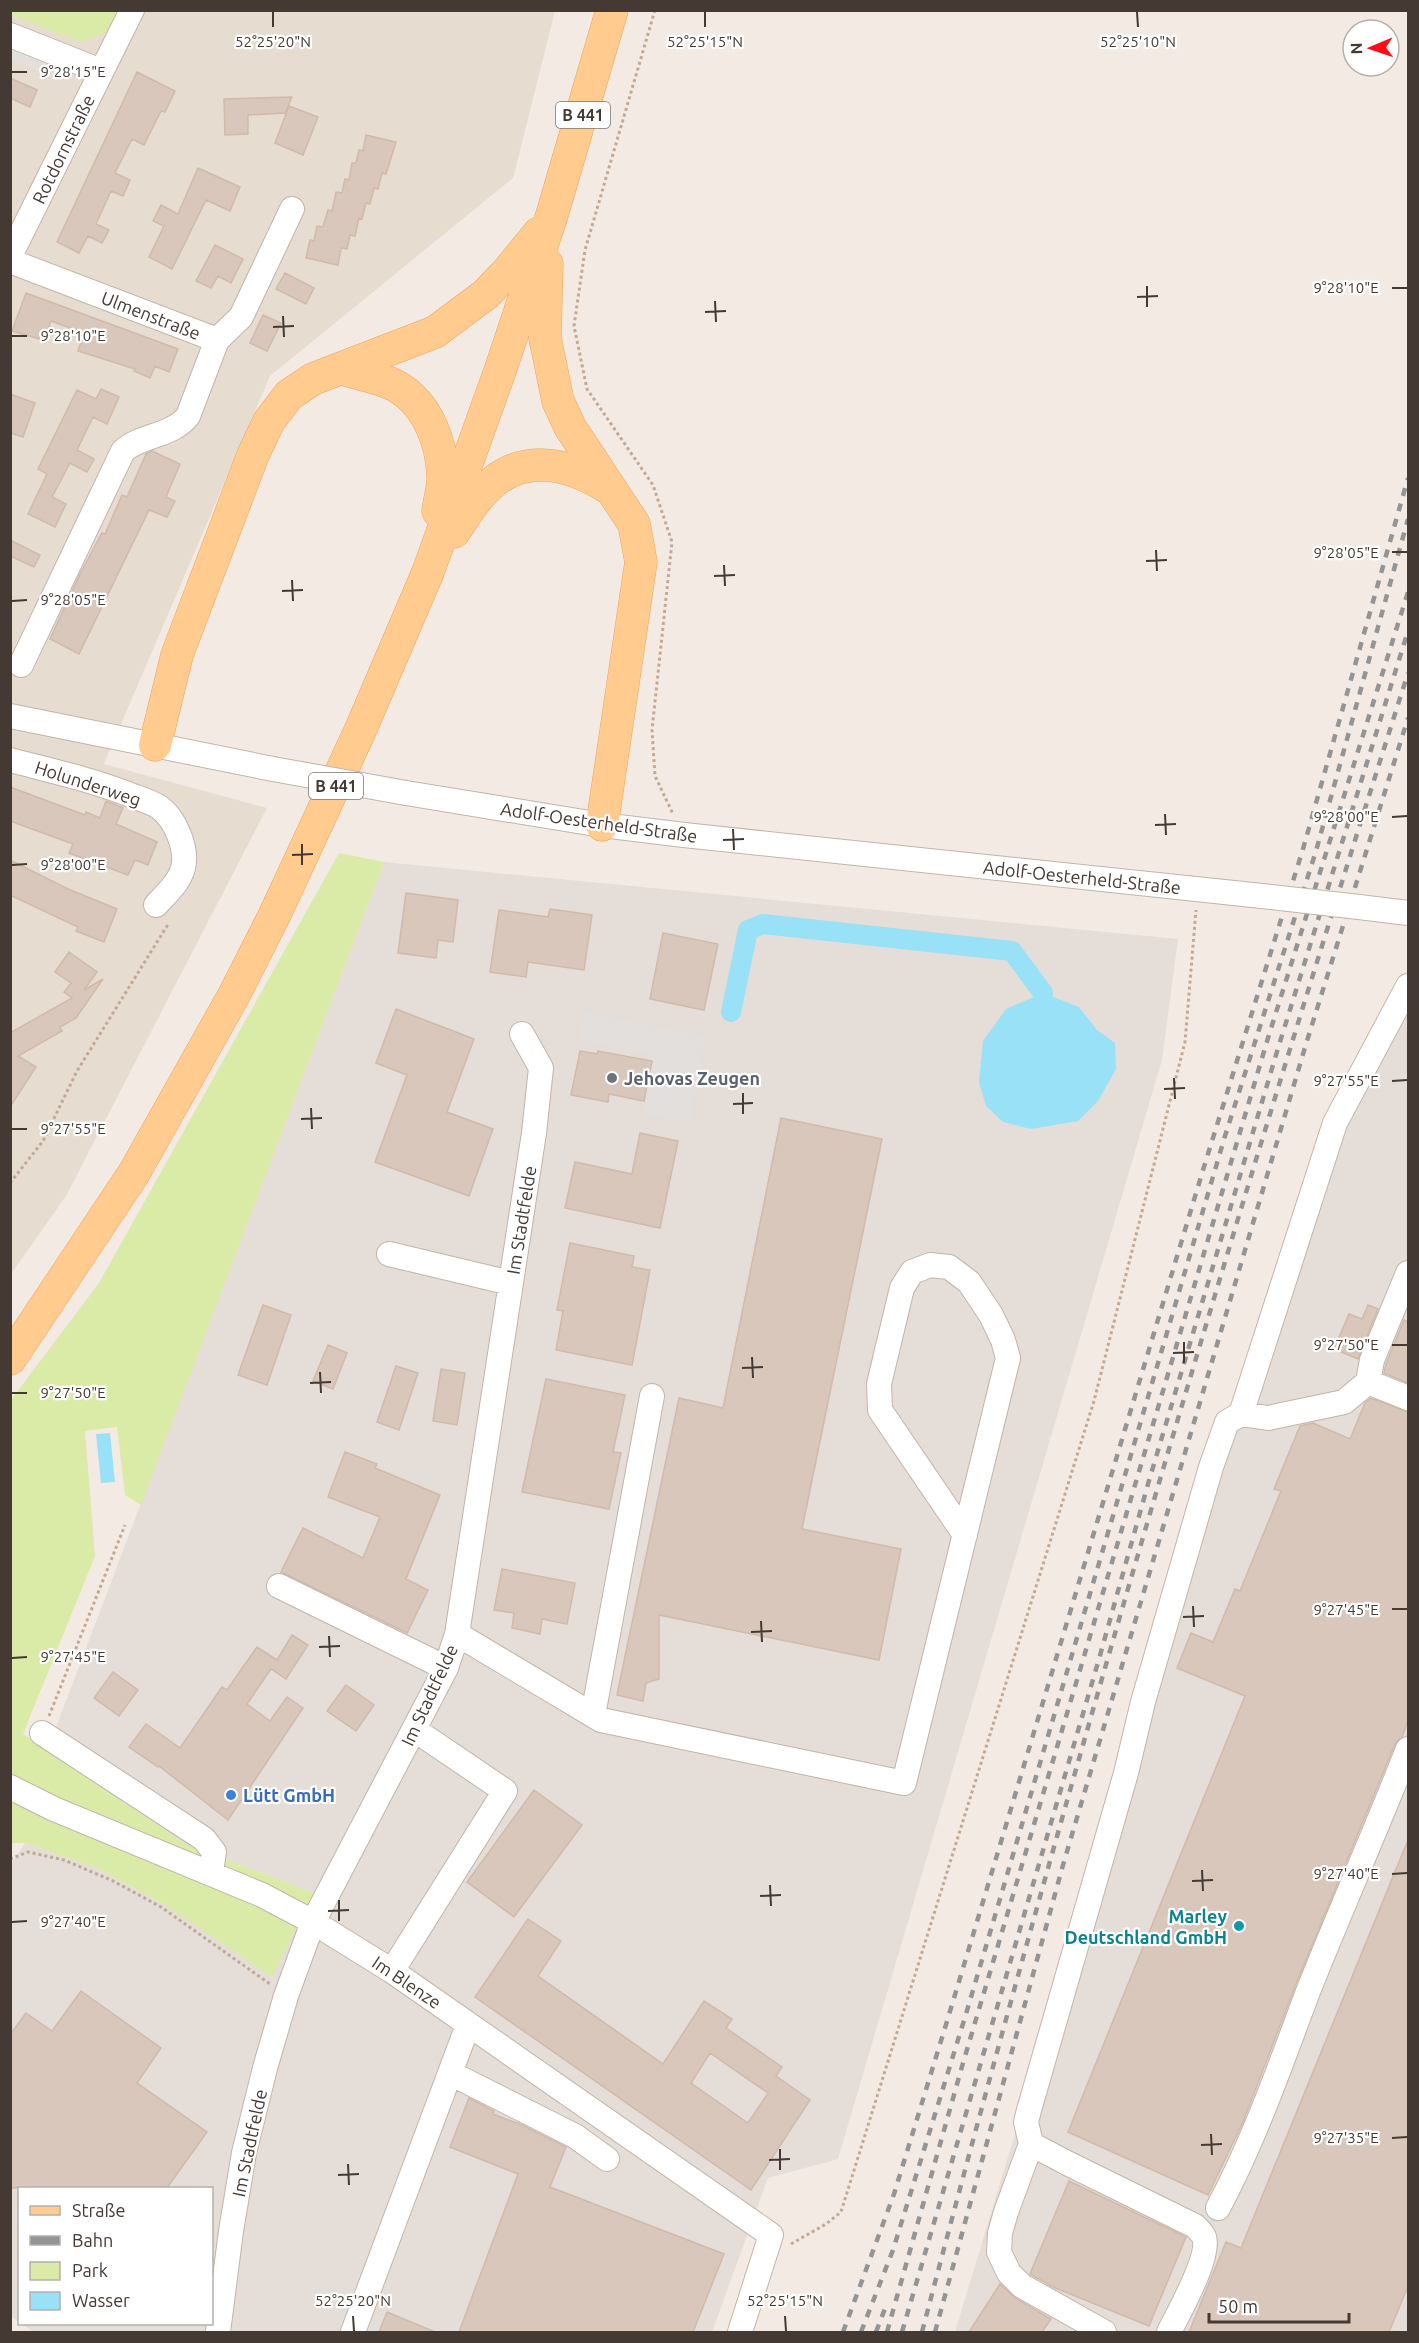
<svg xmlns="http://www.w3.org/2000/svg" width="1419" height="2343" font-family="Ubuntu,sans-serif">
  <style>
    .residential { fill: #e7dcd0 }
    .industrial { fill: #e4ddd8 }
    .green { fill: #d9eba7 }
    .parking { fill: #e3dfdc }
    .water { fill: #99e1f6 }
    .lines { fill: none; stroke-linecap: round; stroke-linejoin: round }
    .canal { stroke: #99e1f6; stroke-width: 20 }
    .building { fill: #d8c7ba; stroke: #d0baaa; stroke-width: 1.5; fill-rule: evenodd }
    .minor-casing { stroke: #c2b4a8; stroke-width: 26 }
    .major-casing { stroke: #eda457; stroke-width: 33 }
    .path { stroke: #c2a995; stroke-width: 3; stroke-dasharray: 3 3; stroke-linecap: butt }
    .minor { stroke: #fff; stroke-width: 24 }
    .major { stroke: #ffcb8f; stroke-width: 32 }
    .rail { stroke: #949494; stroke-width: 4.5; stroke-dasharray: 8 8; stroke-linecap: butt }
    .minor-bridge-casing { stroke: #c2b4a8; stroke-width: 26; stroke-linecap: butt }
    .minor-bridge { stroke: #fff; stroke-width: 24 }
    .ticks { fill: none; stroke: #453a33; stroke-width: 2 }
    .worship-dot { fill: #6b7280; stroke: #fff; stroke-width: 2 }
    .shop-dot { fill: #3f7fe0; stroke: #fff; stroke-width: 2 }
    .culture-dot { fill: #0f9aa8; stroke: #fff; stroke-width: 2 }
    .labels { text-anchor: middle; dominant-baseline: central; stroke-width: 4.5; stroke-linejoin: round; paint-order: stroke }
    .shield { fill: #fff; stroke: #7d7570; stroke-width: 1.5 }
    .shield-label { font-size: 16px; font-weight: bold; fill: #453a33 }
    .street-label { font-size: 18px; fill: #453a33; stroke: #fff }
    .worship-label { font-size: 18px; font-weight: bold; fill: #5b616d; stroke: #fff; text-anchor: start }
    .shop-label { font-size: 18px; font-weight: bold; fill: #366cbe; stroke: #fff; text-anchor: start }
    .culture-label { font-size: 18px; font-weight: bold; fill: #0d838f; stroke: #fff; text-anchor: end }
    .ticks-label { font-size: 15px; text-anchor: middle; fill: #453a33; stroke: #fff; stroke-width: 4.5; stroke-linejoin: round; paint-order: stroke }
  </style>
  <rect width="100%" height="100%" fill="#f3ebe3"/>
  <!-- residential -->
  <path class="residential" d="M 11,11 L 555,11 L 513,178 L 270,376 L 104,764 L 267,808 L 66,1196 L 11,1274 Z"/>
  <!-- industrial -->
  <path class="industrial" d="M 384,862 L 1178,939 L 1162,1060 L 838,2159 L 768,2178 L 712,2332 L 34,2332 L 21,2324 L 212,2324 L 212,2188 L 20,2188 L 19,2322 L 11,2316 L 10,1866 L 25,1843 L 99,1869 L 165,1905 L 314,1893 L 186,1844 L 47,1751 Z
    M 1408,991 L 1408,2332 L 955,2332 L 1310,1160 Z"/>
  <!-- green -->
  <path class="green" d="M 10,11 L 119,11 L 108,31 L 81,42 L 11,15 Z
    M 339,853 L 384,862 L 141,1505 L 125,1495 L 117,1427 L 85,1431 L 95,1556 L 23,1734 L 186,1844 L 314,1893 L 272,1977 L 165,1905 L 99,1869 L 25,1843 L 11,1843 L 10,1401 L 99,1283 Z"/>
  <!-- parking -->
  <path class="parking" d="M 10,40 L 59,59 L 50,76 L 11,60 Z
    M 584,1012 L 706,1036 L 689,1124 L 644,1114 L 655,1056 L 578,1040 Z"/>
  <!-- water -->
  <path class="water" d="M 1043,993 L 1079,1007 L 1097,1030 L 1115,1043 L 1116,1069 L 1098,1101 L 1078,1121 L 1031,1129 L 1003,1122 L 986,1106 L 979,1082 L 983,1041 L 1006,1009 Z
    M 110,1433 L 115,1482 L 101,1483 L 96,1434 Z"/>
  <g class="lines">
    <!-- canal -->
    <path class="canal" d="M 731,1012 L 748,930 L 763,924 L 1012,951 L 1043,993"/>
  </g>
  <!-- building -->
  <path class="building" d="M 137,72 L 175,91 L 165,112 L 161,111 L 144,145 L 132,139 L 115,173 L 130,180 L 123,196 L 111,191 L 96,224 L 109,230 L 102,243 L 88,236 L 79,253 L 57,242 Z
    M 10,78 L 37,90 L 30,107 L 10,98 Z
    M 292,97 L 285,113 L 248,115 L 248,134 L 225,135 L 224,99 Z
    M 289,106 L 318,117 L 303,155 L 275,143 Z
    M 366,135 L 396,142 L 386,174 L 382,173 L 378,189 L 374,188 L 370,204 L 366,203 L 362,219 L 359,218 L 355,236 L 350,235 L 347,249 L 341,248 L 338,265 L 306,258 L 310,240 L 314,241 L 317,226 L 323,227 L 328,210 L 332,211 L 336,192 L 342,193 L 345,179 L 349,180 L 352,163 L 356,163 L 359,150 L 363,151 Z
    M 198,168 L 240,187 L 230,211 L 206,200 L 172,269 L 149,257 L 164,226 L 153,221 L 161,205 L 178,214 Z
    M 215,245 L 243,259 L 231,283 L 218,276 L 211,288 L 196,281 Z
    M 285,273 L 314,288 L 306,304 L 276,289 Z
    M 26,293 L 178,349 L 169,372 L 155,366 L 150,378 L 134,371 L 135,369 L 78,351 L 84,333 L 51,321 L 43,340 L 12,331 Z
    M 263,315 L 281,323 L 267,351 L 250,343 Z
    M 101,389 L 119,397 L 107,424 L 93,417 L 77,450 L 94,459 L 87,472 L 70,463 L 52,497 L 66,504 L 55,527 L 28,514 L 47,474 L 38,469 L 77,390 L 96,399 Z
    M 10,394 L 35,403 L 23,437 L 10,433 Z
    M 152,451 L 180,464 L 166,497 L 175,501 L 167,517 L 149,510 L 79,654 L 50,639 L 80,574 L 102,533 L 105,534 L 122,495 L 127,497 L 146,454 Z
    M 10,540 L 40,555 L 34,567 L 10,556 Z
    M 10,787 L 85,815 L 86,812 L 100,818 L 106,801 L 123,808 L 116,824 L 157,842 L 148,865 L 135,860 L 128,875 L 69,853 L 73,844 L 10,821 Z
    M 10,860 L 68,889 L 117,909 L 104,942 L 76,931 L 78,927 L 10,895 Z
    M 406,893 L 458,900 L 453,942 L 438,940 L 436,958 L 398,953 Z
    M 550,909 L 592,915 L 584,970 L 528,962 L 526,977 L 490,972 L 499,910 L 548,917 Z
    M 663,933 L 718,944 L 704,1010 L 650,999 Z
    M 69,952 L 97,972 L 84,990 L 103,979 L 76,1018 L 60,1027 L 62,1031 L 18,1056 L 36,1067 L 10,1107 L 10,1033 L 72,998 L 64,992 L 71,983 L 55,972 Z
    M 396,1009 L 474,1039 L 447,1112 L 493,1129 L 469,1196 L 375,1162 L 407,1075 L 376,1063 Z
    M 580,1051 L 597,1054 L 598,1051 L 652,1061 L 644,1101 L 609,1094 L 608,1102 L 571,1095 Z
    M 781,1118 L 882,1139 L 802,1529 L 901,1549 L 879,1660 L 659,1615 L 659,1679 L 646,1683 L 643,1701 L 617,1695 L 679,1398 L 723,1408 Z
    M 640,1133 L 678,1141 L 660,1228 L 565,1208 L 575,1162 L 632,1174 Z
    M 570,1243 L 634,1256 L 632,1267 L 650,1270 L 632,1365 L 556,1350 L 563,1311 L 557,1310 Z
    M 263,1305 L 291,1315 L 267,1385 L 238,1375 Z
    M 1368,1305 L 1378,1309 L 1358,1359 L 1334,1349 L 1349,1314 L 1362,1319 Z
    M 1404,1320 L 1408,1322 L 1408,1383 L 1384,1373 L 1386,1364 Z
    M 328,1345 L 347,1353 L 333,1389 L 313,1381 Z
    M 396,1366 L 418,1373 L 399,1430 L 377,1422 Z
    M 441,1369 L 465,1373 L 457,1425 L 433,1421 Z
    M 546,1379 L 625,1395 L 613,1452 L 621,1453 L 609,1509 L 522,1492 Z
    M 1371,1398 L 1408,1412 L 1408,1720 L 1402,1737 L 1395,1744 L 1296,1984 L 1243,2122 L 1208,2195 L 1068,2132 L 1245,1696 L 1177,1668 L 1191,1633 L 1213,1642 L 1235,1589 L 1240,1591 L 1281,1491 L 1274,1489 L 1300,1426 L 1313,1423 L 1350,1439 L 1365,1403 Z
    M 345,1452 L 377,1464 L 375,1468 L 440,1495 L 406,1579 L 428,1590 L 407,1633 L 281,1572 L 303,1528 L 363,1558 L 380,1517 L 328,1497 Z
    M 502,1569 L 575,1583 L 567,1624 L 542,1619 L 540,1634 L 512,1628 L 514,1613 L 494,1610 Z
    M 292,1635 L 308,1645 L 286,1679 L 271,1669 L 247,1704 L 270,1721 L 287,1697 L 303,1708 L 228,1820 L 159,1766 L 158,1767 L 129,1747 L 146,1724 L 180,1748 L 222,1687 L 227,1690 L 257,1647 L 277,1660 Z
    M 113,1672 L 138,1690 L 119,1716 L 94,1698 Z
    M 346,1685 L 374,1705 L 356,1731 L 327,1711 Z
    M 534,1790 L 582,1825 L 514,1917 L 467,1882 Z
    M 1408,1840 L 1408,2286 L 1389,2332 L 1189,2332 L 1226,2242 L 1241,2248 Z
    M 528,1919 L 561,1941 L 538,1976 L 663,2064 L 704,2001 L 732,2019 L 726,2028 L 782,2067 L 776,2076 L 810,2100 L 751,2190 L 475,1997 ZM 710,2053 L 768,2093 L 748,2123 L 691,2083 Z
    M 81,1991 L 161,2048 L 137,2083 L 207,2132 L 167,2188 L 10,2188 L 10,2035 L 26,2013 L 52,2031 Z
    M 469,2098 L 494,2111 L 493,2114 L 522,2125 L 566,2147 L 550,2187 L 724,2254 L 693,2332 L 459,2332 L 518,2174 L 450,2147 Z
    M 1069,2181 L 1186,2237 L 1149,2326 L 1053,2287 L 1030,2274 Z
    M 1000,2284 L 1015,2298 L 1051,2319 L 1042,2332 L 969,2332 Z
    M 387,2312 L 435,2332 L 379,2332 Z"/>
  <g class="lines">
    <defs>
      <path id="minor" d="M 10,35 L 101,71
        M 10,256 L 132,10
        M 10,261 L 217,340 L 241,317 L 292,209
        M 21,665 L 123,451 C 142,434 171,437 188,416 L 217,340
        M 10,716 L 273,769
        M 10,760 C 52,771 94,780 133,796 C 141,799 151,802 159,807 C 175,818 188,849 183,868 C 179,883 166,894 156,905
        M 406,793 L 602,825 L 684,835 L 1262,896
        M 1359,907 L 1408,913
        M 389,1254 L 511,1283
        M 1368,1382 L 1372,1360 L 1408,1273
        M 1241,1414 L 1335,1123 L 1408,986
        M 279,1586 L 446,1668
        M 457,1634 L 601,1720 L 904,1783 L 1008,1358 L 1003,1340 L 991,1315 L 969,1282 L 949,1267 L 930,1265 L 912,1272 L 902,1288 L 879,1384 L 880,1410 L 965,1535
        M 593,1715 L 652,1396
        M 42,1733 L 204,1839 L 214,1852 L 211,1872
        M 10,1787 L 54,1809 L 262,1895 L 313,1922 L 392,1971 L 771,2235 L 740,2332
        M 392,1971 L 505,1791 L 415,1730
        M 450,2073 L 575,2136 L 607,2159
        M 1031,2144 L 1067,2163 L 1195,2226 C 1198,2229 1202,2233 1204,2237 C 1211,2256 1178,2314 1169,2332
        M 1218,2208 C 1255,2139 1281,2063 1309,1989 C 1341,1909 1376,1830 1408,1749
        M 218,2332 L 231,2231 L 244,2153 L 265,2068 L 286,1996 L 313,1922 L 446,1668 L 457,1634 L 534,1133 L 541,1068 L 522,1034
        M 353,2332 L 468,2025
        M 1104,2332 L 1022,2286 L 1009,2273 L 999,2252 L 1000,2233 L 1006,2212 L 1031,2144 L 1026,2122 L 1029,2110 L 1126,1773 L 1143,1702 L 1211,1467 L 1227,1422 L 1241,1414 L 1268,1418 L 1344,1402 L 1368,1382 L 1408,1398"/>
      <path id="major" d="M 547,264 L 545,338 L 558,401 L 570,427 L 634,524 L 641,562 L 602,825
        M 342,369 C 359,374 380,378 396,386 C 428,404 442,443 443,478 C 443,489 439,501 438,511
        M 454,532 C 462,521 469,508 478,498 C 515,450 566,461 610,489
        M 155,745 L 177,655 L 253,455 L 269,421 L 289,395 L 313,379 L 435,332 L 486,294 L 507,272 L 539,233
        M 10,1359 L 134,1173 L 234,995 L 274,916 L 360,731 L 428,572 L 501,368 L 551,218 L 612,10"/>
    </defs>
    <!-- minor casing -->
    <use href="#minor" class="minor-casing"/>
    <!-- major casing -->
    <use href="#major" class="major-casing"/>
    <!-- path -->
    <path class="path" d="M 655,10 L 585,250 L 574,326 L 587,389 L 653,485 L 672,542 L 652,730 L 655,776 L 673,814
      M 10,1183 L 43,1141 L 77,1071 L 167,926 L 165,923
      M 49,1716 L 125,1525
      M 10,1859 L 28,1852 L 64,1860 L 113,1881 L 161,1907 L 270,1984
      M 791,2244 L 826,2224 L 841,2212 L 1094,1401 L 1185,1042 L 1196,910"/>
    <!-- minor -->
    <use href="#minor" class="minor"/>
    <!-- major -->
    <use href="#major" class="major"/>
    <!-- rail -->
    <path class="rail" d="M 843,2332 L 894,2194 L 948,2018 L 1203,1170 L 1303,849 L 1408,478
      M 861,2332 L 893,2250 L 966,2014 L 1225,1136 L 1316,851 L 1408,519
      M 876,2332 L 886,2306
      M 887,2332 L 963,2063 L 1268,1038 L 1408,592
      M 902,2332 L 1099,1659 L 1148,1484 L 1279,1045 L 1408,631
      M 922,2332 C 1068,1775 1233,1222 1408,673
      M 935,2332 L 1063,1865 L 1306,1044 L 1408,718"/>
    <defs>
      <path id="minor-bridge" d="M 273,769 L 406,793
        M 1262,896 L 1359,907"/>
    </defs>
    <!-- minor-bridge casing -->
    <use href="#minor-bridge" class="minor-bridge-casing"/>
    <!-- minor-bridge -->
    <use href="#minor-bridge" class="minor-bridge"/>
  </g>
  <!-- ticks -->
  <path class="ticks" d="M 273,12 L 273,27M 705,12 L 705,27M 1137,12 L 1138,27M 12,72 L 27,72M 1147,286 L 1147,307M 1392,288 L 1407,288M 1137,297 L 1158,296M 715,301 L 716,322M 705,312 L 726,311M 283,316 L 284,337M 273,327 L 294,326M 12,336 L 27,336M 1156,550 L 1157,571M 1392,552 L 1407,552M 1146,561 L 1167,560M 724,565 L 725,586M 714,576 L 735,575M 292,580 L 293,601M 282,591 L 303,590M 12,601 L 27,600M 1165,814 L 1166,835M 1392,817 L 1407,816M 1155,825 L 1176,824M 733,829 L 734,850M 723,840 L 744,839M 302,844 L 302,865M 292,855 L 313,854M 12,865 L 27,864M 1174,1078 L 1175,1099M 1392,1081 L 1407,1080M 1164,1089 L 1185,1088M 743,1093 L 743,1114M 733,1104 L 753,1103M 311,1108 L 312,1129M 301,1119 L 322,1118M 12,1129 L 27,1129M 1184,1342 L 1184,1363M 1392,1345 L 1407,1345M 1173,1353 L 1194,1352M 752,1357 L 753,1378M 742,1368 L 763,1367M 320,1372 L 321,1393M 310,1383 L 331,1382M 12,1393 L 27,1393M 1193,1606 L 1194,1627M 1392,1609 L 1407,1609M 1183,1617 L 1204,1616M 761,1621 L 762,1642M 751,1632 L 772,1631M 329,1636 L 330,1657M 319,1647 L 340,1646M 12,1658 L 27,1657M 1202,1870 L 1203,1891M 1392,1874 L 1407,1873M 1192,1881 L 1213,1880M 770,1885 L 771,1906M 760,1896 L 781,1895M 339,1900 L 339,1921M 328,1911 L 349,1910M 12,1922 L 27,1921M 1211,2134 L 1212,2155M 1392,2138 L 1407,2137M 1201,2145 L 1222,2144M 780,2149 L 780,2170M 769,2160 L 790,2159M 348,2164 L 349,2185M 338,2175 L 359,2174M 353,2316 L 354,2331M 785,2316 L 786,2331"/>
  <!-- markers -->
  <circle class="worship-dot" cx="612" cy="1078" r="6"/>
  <circle class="shop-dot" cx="231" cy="1795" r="6"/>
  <circle class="culture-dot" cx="1239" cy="1926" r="6"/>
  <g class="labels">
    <!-- shield labels -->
    <g class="shield">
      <rect x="556" y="102" width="54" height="26" rx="4.5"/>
      <rect x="309" y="773" width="54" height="26" rx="4.5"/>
    </g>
    <g class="shield-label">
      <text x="583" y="115">B 441</text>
      <text x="336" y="786">B 441</text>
    </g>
    <!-- street labels -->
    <g class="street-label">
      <text transform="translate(63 149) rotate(-64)">Rotdornstraße</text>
      <text transform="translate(151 315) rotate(21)">Ulmenstraße</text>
      <text transform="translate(88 783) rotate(18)">Holunderweg</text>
      <text transform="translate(599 822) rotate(8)">Adolf-Oesterheld-Straße</text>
      <text transform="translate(1082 877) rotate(6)">Adolf-Oesterheld-Straße</text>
      <text transform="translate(521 1220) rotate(-81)">Im Stadtfelde</text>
      <text transform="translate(429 1695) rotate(-65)">Im Stadtfelde</text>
      <text transform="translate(407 1982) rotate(34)">Im Blenze</text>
      <text transform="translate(249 2143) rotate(-78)">Im Stadtfelde</text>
    </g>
    <!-- worship labels -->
    <g class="worship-label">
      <text x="624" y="1078">Jehovas Zeugen</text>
    </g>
    <!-- shop labels -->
    <g class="shop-label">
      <text x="243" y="1795">Lütt GmbH</text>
    </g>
    <!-- culture labels -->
    <g class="culture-label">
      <text x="1227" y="1916">Marley<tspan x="1227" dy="21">Deutschland GmbH</tspan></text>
    </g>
  </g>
  <g class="ticks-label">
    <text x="273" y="47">52°25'20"N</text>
    <text x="705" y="47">52°25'15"N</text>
    <text x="1138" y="47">52°25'10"N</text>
    <text x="73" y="77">9°28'15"E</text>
    <text x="1346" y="293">9°28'10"E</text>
    <text x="73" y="341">9°28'10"E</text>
    <text x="1346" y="558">9°28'05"E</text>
    <text x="73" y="605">9°28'05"E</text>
    <text x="1346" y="822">9°28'00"E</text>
    <text x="73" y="870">9°28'00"E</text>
    <text x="1346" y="1086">9°27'55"E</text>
    <text x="73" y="1134">9°27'55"E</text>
    <text x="1346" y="1350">9°27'50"E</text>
    <text x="73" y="1398">9°27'50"E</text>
    <text x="1346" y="1615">9°27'45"E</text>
    <text x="73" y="1662">9°27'45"E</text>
    <text x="1346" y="1879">9°27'40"E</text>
    <text x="73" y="1927">9°27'40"E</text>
    <text x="1346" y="2143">9°27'35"E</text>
    <text x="353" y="2306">52°25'20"N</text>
    <text x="785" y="2306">52°25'15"N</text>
  </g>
  <!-- border -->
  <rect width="1419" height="2343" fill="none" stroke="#453a33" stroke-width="24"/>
  <!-- legend -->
  <rect x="18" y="2187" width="195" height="138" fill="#ffffff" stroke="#b5b0ad" stroke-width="1.5"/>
  <rect x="30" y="2206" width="30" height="9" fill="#ffcb8f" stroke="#b5b0ad" stroke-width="1.5"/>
  <text x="72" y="2217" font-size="18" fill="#453a33">Straße</text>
  <rect x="30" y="2236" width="30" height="9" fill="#949494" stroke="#b5b0ad" stroke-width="1.5"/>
  <text x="72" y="2247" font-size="18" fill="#453a33">Bahn</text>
  <rect x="30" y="2262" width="30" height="18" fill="#d9eba7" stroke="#b5b0ad" stroke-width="1.5"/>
  <text x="72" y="2277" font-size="18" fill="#453a33">Park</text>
  <rect x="30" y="2292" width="30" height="18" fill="#99e1f6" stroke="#b5b0ad" stroke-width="1.5"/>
  <text x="72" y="2307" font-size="18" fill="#453a33">Wasser</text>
  <!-- north arrow -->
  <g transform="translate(1371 48) rotate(268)"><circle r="28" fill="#ffffff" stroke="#b5b0ad" stroke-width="1.5"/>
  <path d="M0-4.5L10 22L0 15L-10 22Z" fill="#ff0d16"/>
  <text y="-9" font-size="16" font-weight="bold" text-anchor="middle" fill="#453a33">N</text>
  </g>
  <!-- scale -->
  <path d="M1209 2313v9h140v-9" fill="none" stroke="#453a33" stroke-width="3"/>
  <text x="1218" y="2313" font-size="18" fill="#453a33" stroke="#ffffff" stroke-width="4.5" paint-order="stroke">50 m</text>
</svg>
